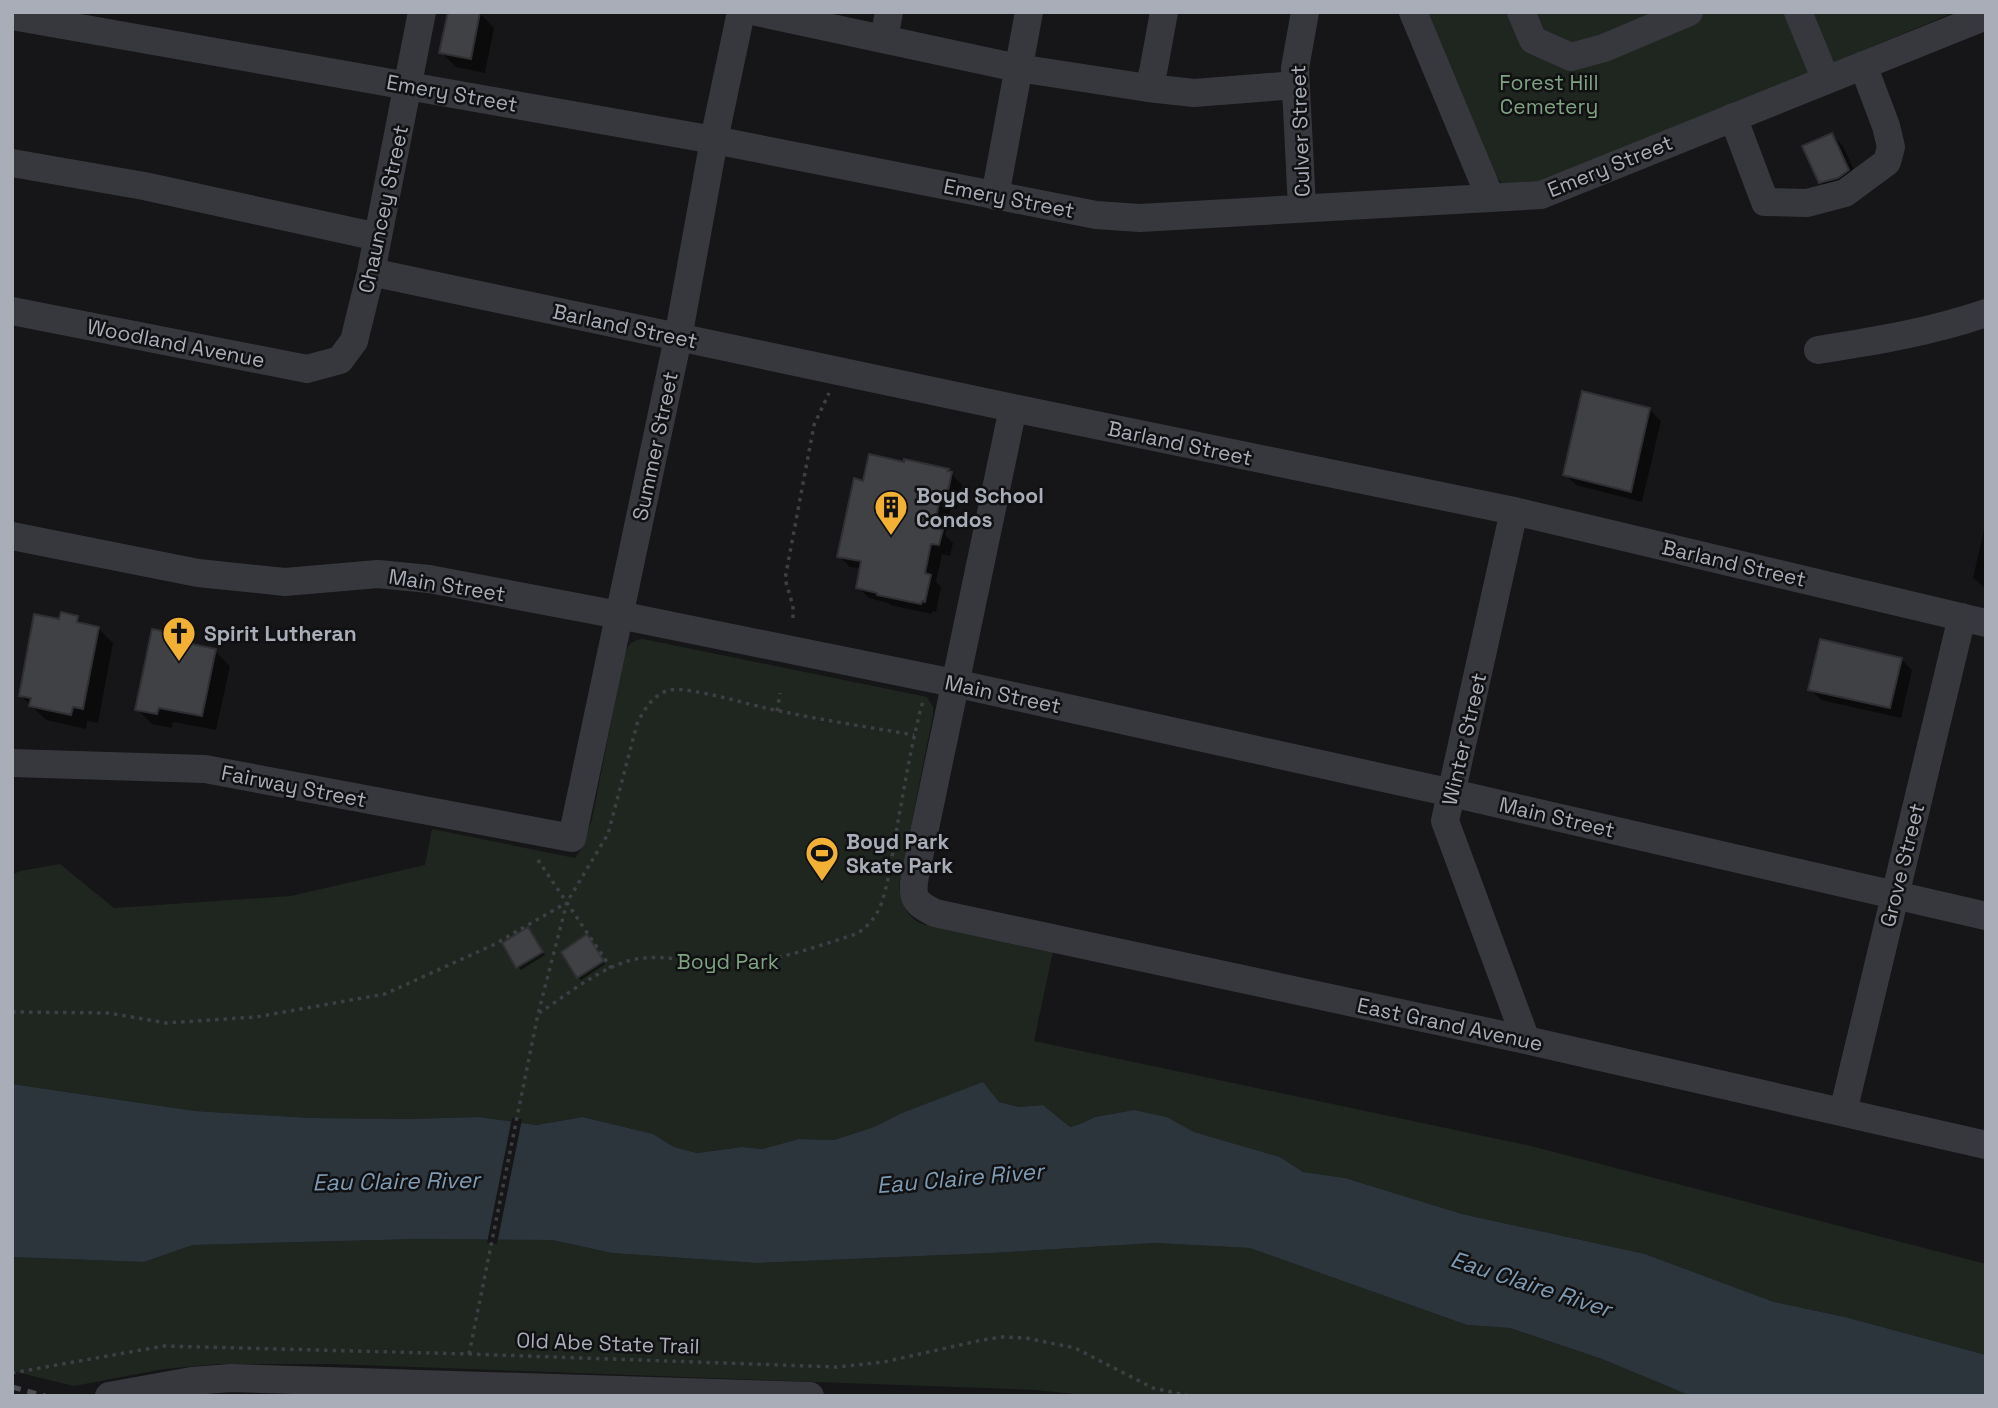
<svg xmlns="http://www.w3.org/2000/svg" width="1998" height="1408" font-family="'Space Grotesk',sans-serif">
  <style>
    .green { fill: #1e261f }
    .water { fill: #2c353c }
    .pier { fill: #161618 }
    .shadow { fill: #0007; fill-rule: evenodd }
    .building { fill: #404145; stroke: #303034; stroke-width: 2 }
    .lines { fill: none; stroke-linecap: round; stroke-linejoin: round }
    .path { stroke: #3d3f44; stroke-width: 3.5; stroke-dasharray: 3.5 5; stroke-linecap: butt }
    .minor { stroke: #37383d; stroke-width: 28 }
    .rail { stroke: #4a4c52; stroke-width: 5; stroke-dasharray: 9 7; stroke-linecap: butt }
    .labels { text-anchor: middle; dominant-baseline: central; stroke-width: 5; stroke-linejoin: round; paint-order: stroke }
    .park-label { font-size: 21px; fill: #7fa381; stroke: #111113 }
    .street-label { font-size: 21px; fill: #a8adb8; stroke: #111113 }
    .poi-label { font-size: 21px; font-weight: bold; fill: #a8adb8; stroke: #111113; text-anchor: start }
    .water-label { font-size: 23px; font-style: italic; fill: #7f9bb3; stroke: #111113 }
  </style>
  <rect width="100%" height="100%" fill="#161618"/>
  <!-- green -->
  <path class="green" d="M 1427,12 L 1955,12 L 1539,186 L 1506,187 L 1496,177 Z
    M 643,639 L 927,697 L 933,707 L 933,715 L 899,886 C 901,902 906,917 922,924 L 1053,951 L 1034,1041 L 1531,1146 L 1986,1264 L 1986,1355 L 1845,1317 L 1774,1302 L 1645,1254 L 1462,1214 L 1345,1178 L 1303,1172 L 1280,1157 L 1194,1132 L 1167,1117 L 1134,1110 L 1095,1117 L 1080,1124 L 1070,1127 L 1043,1105 L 1019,1107 L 999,1102 L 983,1083 L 902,1113 L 874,1127 L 834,1140 L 799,1139 L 762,1149 L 742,1147 L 697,1153 L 674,1147 L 653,1134 L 583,1117 L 536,1125 L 479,1117 L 408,1119 L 312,1118 L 195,1111 L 12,1084 L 12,875 L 20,871 L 60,864 L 114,908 L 291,896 L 425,865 L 432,829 L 575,858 L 582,848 L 592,819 L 624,656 C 628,645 631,640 643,639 Z
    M 418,1239 L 552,1240 L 612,1253 L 756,1263 L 992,1253 L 1155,1243 L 1251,1248 L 1467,1325 L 1510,1328 L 1602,1359 L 1691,1396 L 1095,1396 L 1036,1390 L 332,1364 L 218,1364 L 164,1369 L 74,1386 L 12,1371 L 12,1257 L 144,1262 L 193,1245 Z"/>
  <!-- water -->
  <path class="water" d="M 983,1082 L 999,1102 L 1019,1107 L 1043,1105 L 1070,1127 L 1080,1124 L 1095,1117 L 1134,1110 L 1167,1117 L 1194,1132 L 1280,1157 L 1303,1172 L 1345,1178 L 1462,1214 L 1645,1254 L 1774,1302 L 1845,1317 L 1986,1355 L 1986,1396 L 1691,1396 L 1602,1359 L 1510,1328 L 1467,1325 L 1250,1248 L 1155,1243 L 992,1253 L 756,1263 L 612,1253 L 552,1240 L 418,1239 L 193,1245 L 144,1262 L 12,1257 L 12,1084 L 195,1111 L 312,1118 L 408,1119 L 479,1117 L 536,1125 L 583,1117 L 653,1134 L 674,1147 L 697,1153 L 742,1147 L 762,1149 L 799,1139 L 834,1140 L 874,1127 L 902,1113 Z"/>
  <!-- pier -->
  <path class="pier" d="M 512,1118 L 522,1119 L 497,1244 L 487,1243 Z"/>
  <!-- shadow -->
  <path class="shadow" d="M 480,13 L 494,28 L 485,73 L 456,67 L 441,52 Z
    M 1832,135 L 1843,146 L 1859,181 L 1831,193 L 1820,182 Z
    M 1650,410 L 1661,421 L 1642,502 L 1576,485 L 1565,474 Z
    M 948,470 L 962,485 L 957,509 L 951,508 L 945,535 L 953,543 L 950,556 L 942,554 L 936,582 L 941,587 L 936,612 L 932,611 L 932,614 L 890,605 L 888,603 L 869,598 L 858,587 L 862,569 L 850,567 L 839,556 L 864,483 ZM 949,477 L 952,477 L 946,508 L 942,507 Z
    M 1986,520 L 1986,589 L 1973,578 Z
    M 77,618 L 85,626 L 98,628 L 113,643 L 98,723 L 87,721 L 86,729 L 46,720 L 20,695 L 61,621 Z
    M 183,637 L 193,646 L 215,651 L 230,666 L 216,730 L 173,722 L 172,728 L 152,724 L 137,709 Z
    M 1901,659 L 1912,670 L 1901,718 L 1821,700 L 1810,689 Z
    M 528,929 L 545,955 L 521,970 L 518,967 Z
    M 590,940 L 605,964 L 581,980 L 578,977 Z"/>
  <!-- building -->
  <path class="building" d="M 448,12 L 480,12 L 471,59 L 439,53 Z
    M 1832,133 L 1849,170 L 1838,178 L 1819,183 L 1802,146 Z
    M 1582,391 L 1650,408 L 1631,492 L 1563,475 Z
    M 869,454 L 904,462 L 904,459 L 949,469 L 948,471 L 952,472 L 946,499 L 940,498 L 934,528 L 943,530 L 939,545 L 931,544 L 925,573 L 931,575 L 925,602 L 922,601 L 921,604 L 877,595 L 877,593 L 856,588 L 861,561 L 837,557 L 854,478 L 863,481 Z
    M 61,612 L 78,616 L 77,622 L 99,627 L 83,709 L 73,707 L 71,715 L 29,706 L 31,698 L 19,696 L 34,614 L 59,619 Z
    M 152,629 L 184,635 L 182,642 L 216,649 L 202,716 L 159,708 L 157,714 L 135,710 Z
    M 1820,639 L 1902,658 L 1890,708 L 1808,690 Z
    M 528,927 L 543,952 L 516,968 L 502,943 Z
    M 587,934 L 604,961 L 577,978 L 561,952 Z"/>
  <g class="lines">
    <!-- path -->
    <path class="path" d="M 793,618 L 793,606 L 785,579 L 814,425 L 829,393
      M 777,711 L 780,693
      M 538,860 L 611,968
      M 12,1012 L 109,1013 L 166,1023 L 256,1017 L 385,994 L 493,945 L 566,903
      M 539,1013 C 567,995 595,971 628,961 C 661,951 696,965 730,964 C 772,963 815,947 856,934 C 868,927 877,916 882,902 C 889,880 892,856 896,833 C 904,789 911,744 923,701
      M 469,1354 L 538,1014 L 567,902 L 608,834 L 637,724 C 644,710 653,694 670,690 C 689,686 753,706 775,710 C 821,720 868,727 914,735
      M 12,1373 L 164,1346 L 469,1354 L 837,1367 L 884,1362 L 982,1340 L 1002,1337 L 1026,1338 L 1075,1348 L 1153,1388 L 1190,1396"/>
    <!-- minor -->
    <path class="minor" d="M 757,12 L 1018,68 L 1148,88 L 1153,72 L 1164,12
      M 1413,12 L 1490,197
      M 1521,12 L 1533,40 L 1571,57 L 1604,48 L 1689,12
      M 1798,12 L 1826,80
      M 12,16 L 714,140 L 1096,215 L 1140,218 L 1541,195 L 1986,16
      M 884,39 L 889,12
      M 1148,88 L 1194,93 L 1296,85
      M 1733,117 L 1765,202 L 1807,203 L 1845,193 L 1887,162 L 1891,147 L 1886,126 L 1863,65
      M 12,163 L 144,186 L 378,237
      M 995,196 L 1029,12
      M 1302,208 L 1295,68 L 1305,12
      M 371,272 L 1013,408 L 1514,511 L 1986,623
      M 12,311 L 307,369 L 340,360 L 354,341 L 371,272 L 422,12
      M 1818,350 C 1875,341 1931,332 1986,313
      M 1013,408 L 915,876 C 911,898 915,903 935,913 L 1526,1040 L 1986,1145
      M 1514,511 L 1445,821 L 1526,1040
      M 12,536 L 198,573 L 285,582 L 378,574 L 429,579 L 619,615 L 954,683 L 1452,793 L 1986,916
      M 12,763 L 205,769 L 572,838 L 678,338 L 714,140 L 741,12
      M 1843,1112 L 1962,617
      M 109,1396 L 192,1381 L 231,1378 L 810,1396"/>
    <!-- rail -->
    <path class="rail" d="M 12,1387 L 45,1396"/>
  </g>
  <!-- icons -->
  <defs>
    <symbol id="building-pin" viewBox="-11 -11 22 30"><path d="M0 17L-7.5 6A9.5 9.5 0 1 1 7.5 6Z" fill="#f2b134" stroke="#111113"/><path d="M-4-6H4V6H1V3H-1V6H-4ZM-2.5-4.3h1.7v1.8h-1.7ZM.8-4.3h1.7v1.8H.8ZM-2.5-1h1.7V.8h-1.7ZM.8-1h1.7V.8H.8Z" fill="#111"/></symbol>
    <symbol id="church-pin" viewBox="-11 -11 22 30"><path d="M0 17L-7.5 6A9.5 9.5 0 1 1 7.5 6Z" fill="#f2b134" stroke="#111113"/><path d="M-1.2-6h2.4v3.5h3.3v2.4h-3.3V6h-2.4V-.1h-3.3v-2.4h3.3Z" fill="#111"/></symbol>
    <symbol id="stadium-pin" viewBox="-11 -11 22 30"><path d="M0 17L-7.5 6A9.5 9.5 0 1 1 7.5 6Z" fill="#f2b134" stroke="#111113"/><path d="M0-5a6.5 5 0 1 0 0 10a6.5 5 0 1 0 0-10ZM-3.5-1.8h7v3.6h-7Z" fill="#111"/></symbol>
  </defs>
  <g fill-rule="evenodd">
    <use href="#building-pin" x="872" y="488" width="38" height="52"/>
    <use href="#church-pin" x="160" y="614" width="38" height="52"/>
    <use href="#stadium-pin" x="803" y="834" width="38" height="52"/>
  </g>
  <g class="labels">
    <!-- park labels -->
    <g class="park-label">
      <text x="1549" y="82">Forest Hill<tspan x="1549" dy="24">Cemetery</tspan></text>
      <text x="728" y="961">Boyd Park</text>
    </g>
    <!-- street labels -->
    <g class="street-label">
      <text transform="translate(452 93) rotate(10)">Emery Street</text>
      <text transform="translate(1300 131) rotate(-92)">Culver Street</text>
      <text transform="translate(1610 166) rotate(-22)">Emery Street</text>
      <text transform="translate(1009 198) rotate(11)">Emery Street</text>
      <text transform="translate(383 209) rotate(-78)">Chauncey Street</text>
      <text transform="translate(625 326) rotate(12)">Barland Street</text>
      <text transform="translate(176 343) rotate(11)">Woodland Avenue</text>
      <text transform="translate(1180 443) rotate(12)">Barland Street</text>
      <text transform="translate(655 446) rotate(-78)">Summer Street</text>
      <text transform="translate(1734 563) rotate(13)">Barland Street</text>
      <text transform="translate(447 585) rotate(9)">Main Street</text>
      <text transform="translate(1003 694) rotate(12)">Main Street</text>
      <text transform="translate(1464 739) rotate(-77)">Winter Street</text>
      <text transform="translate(294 786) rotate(11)">Fairway Street</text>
      <text transform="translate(1557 817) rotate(13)">Main Street</text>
      <text transform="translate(1902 865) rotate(-76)">Grove Street</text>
      <text transform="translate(1450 1024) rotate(12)">East Grand Avenue</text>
      <text transform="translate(608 1343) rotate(2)">Old Abe State Trail</text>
    </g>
    <!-- poi labels -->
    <g class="poi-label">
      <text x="916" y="495">Boyd School<tspan x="916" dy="24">Condos</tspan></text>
      <text x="204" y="633">Spirit Lutheran</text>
      <text x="846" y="841">Boyd Park<tspan x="846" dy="24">Skate Park</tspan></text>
    </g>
    <!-- water labels -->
    <g class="water-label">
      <text transform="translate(960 1178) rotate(-5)">Eau Claire River</text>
      <text transform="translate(396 1181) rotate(-1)">Eau Claire River</text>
      <text transform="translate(1531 1284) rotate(18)">Eau Claire River</text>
    </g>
  </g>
  <!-- border -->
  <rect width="1998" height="1408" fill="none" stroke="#a8adb8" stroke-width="28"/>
</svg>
